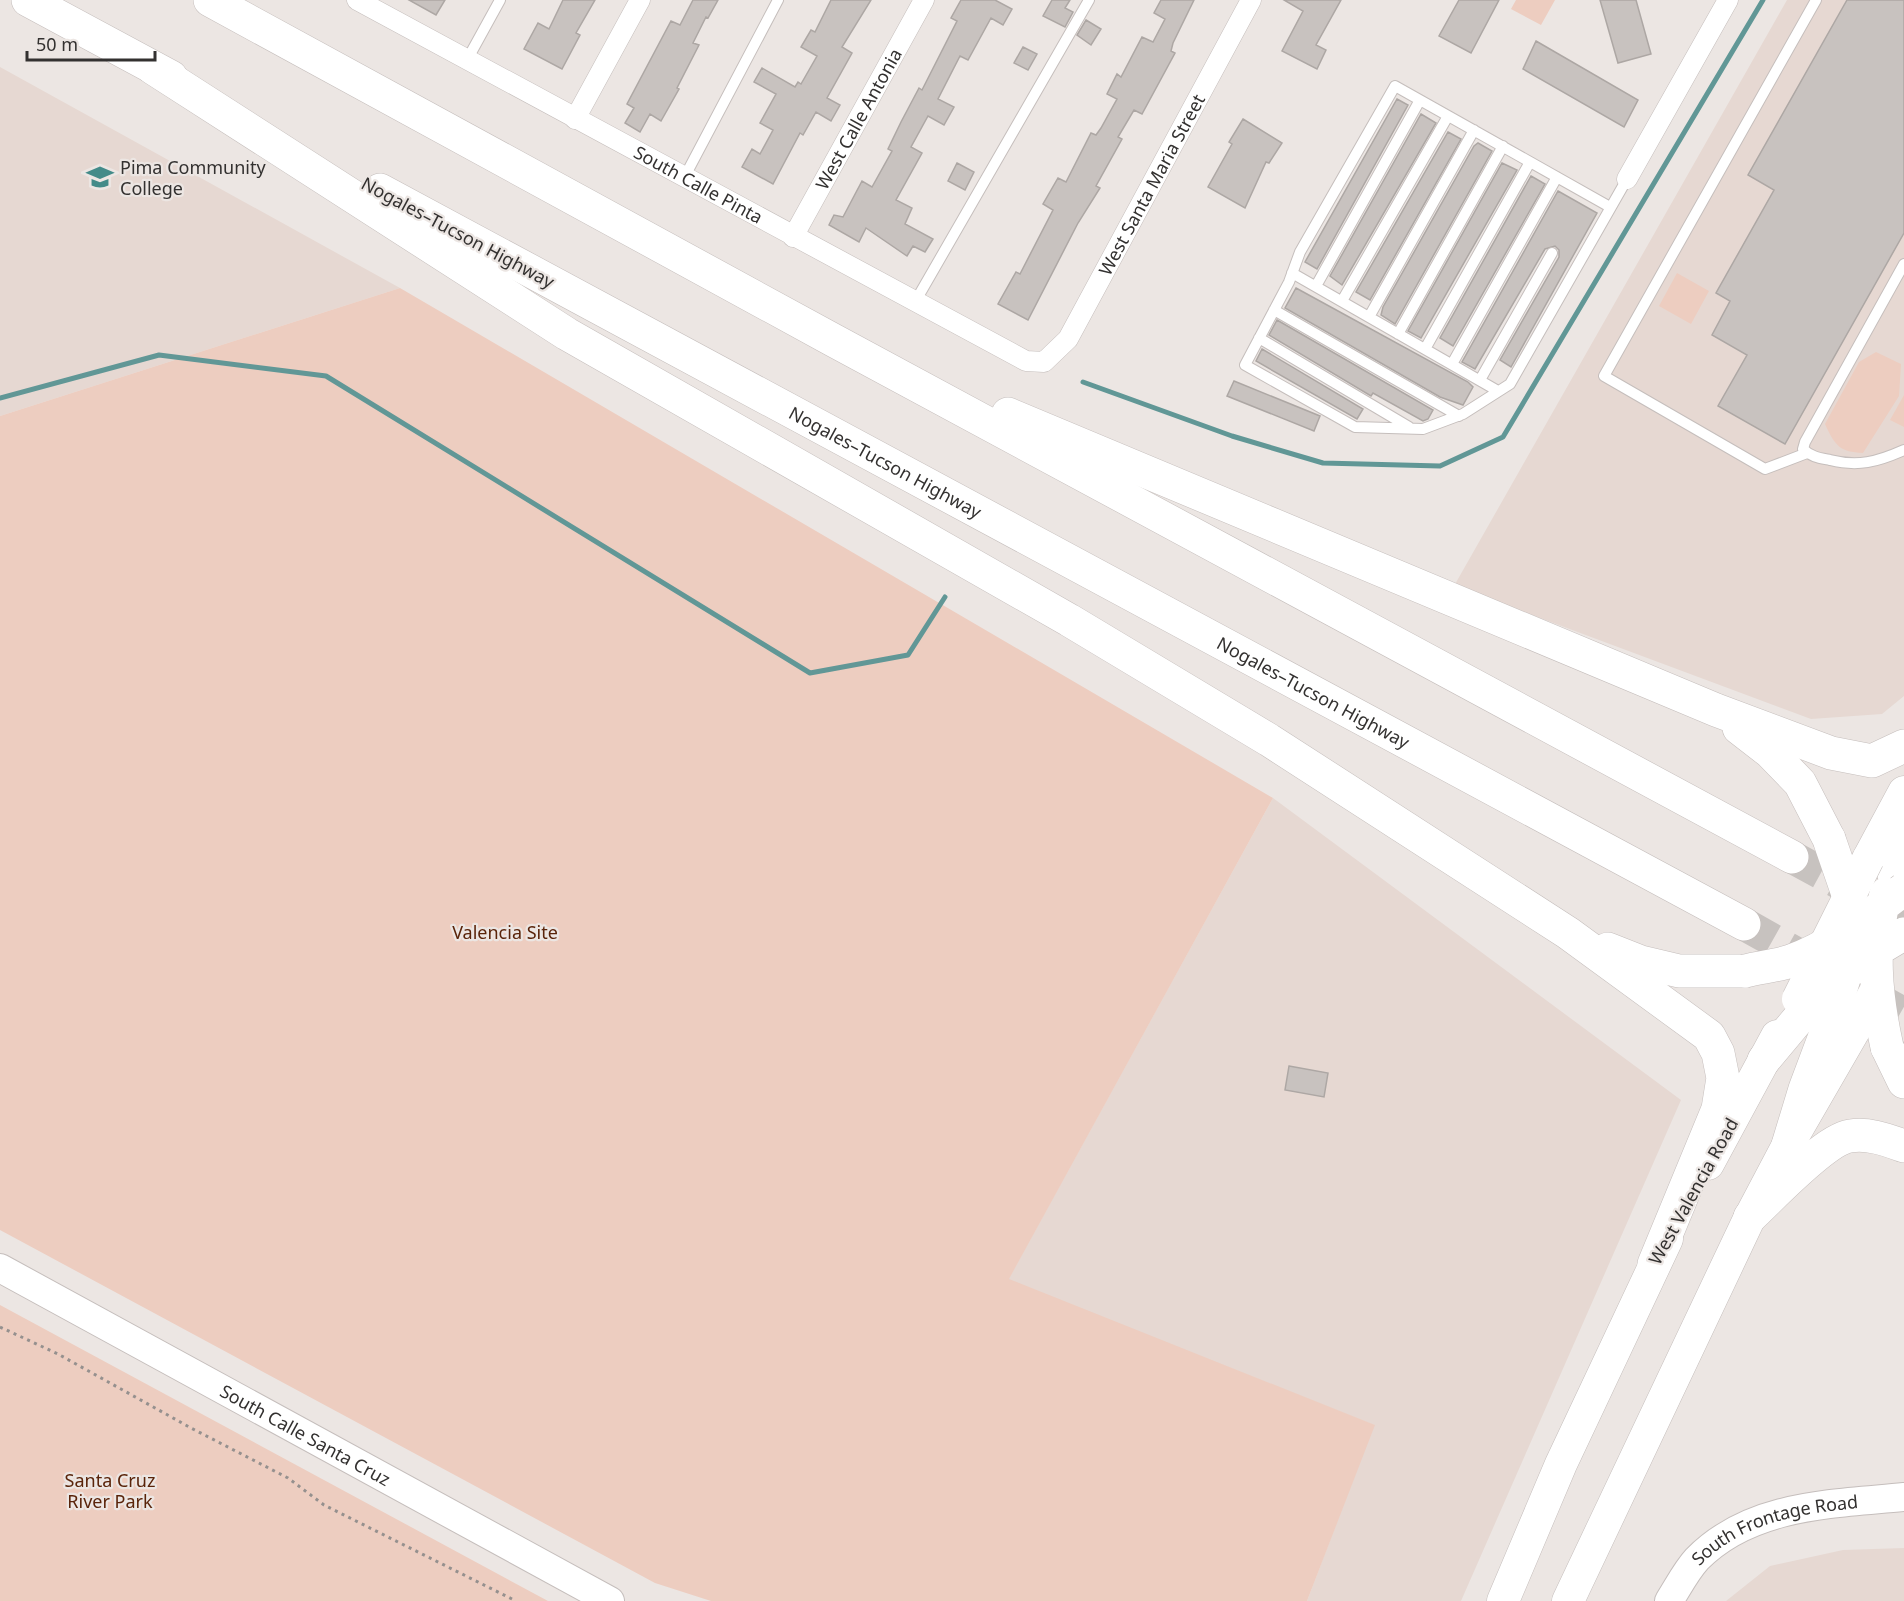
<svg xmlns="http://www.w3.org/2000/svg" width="1904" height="1601" font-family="'Noto Sans',sans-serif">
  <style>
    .built { fill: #e6d8d2 }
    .green { fill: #edcdc0 }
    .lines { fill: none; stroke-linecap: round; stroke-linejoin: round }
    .stream { stroke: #619796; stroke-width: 5 }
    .building { fill: #c8c2bf; stroke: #ada7a4; stroke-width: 1.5 }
    .highway-tunnel { stroke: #c7c2bf; stroke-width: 33; stroke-dasharray: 33 16; stroke-linecap: butt }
    .lane-casing { stroke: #c5bebc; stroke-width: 12 }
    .street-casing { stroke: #c5bebc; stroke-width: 21 }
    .secondary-casing { stroke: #c5bebc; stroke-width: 30 }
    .primary-casing { stroke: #c5bebc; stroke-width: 33 }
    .highway-casing { stroke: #c5bebc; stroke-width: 34 }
    .path { stroke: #95908e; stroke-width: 3; stroke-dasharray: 3 4.5; stroke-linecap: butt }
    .lane { stroke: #fff; stroke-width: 10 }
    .street { stroke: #fff; stroke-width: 20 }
    .secondary { stroke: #fff; stroke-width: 28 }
    .primary { stroke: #fff; stroke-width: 32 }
    .highway { stroke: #fff; stroke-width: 33 }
    .primary-bridge-casing { stroke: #c5bebc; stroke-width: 33; stroke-linecap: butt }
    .highway-bridge-casing { stroke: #c5bebc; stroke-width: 34; stroke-linecap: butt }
    .primary-bridge { stroke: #fff; stroke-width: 32 }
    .highway-bridge { stroke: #fff; stroke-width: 33 }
    .labels { text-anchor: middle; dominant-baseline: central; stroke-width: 4.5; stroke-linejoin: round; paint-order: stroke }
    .street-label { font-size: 18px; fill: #333130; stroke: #ece6e3 }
    .poi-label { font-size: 18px; fill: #333130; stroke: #ece6e3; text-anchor: start }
    .park-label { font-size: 18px; fill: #5a240a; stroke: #ece6e3 }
  </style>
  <rect width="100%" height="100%" fill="#ece6e3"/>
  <!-- built -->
  <path class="built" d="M 1787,0 L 1904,0 L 1904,696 L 1882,714 L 1811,719 L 1454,586 Z
    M 0,67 L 400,288 L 0,416 Z
    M 1273,798 L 1681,1100 L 1461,1601 L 1307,1601 L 1374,1425 L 1008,1280 Z
    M 1904,1548 L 1904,1601 L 1726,1601 L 1770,1566 L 1843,1550 Z"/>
  <!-- green -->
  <path class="green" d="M 1516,0 L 1555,0 L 1541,25 L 1511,9 Z
    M 1677,273 L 1709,291 L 1691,324 L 1659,306 Z
    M 400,288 L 1273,798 L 1009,1279 L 1375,1425 L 1307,1601 L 711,1601 L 655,1583 L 0,1230 L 0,416 Z
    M 1876,352 L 1901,364 L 1899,396 L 1863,453 C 1840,452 1835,446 1825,424 L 1859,362 Z
    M 1904,395 L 1904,427 L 1890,420 Z
    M 0,1305 L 548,1601 L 0,1601 Z"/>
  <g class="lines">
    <!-- stream -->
    <path class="stream" d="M 1083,382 L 1232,436 L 1323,463 L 1440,466 L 1503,437 L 1763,0
      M 0,398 L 159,355 L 326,376 L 810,673 L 908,655 L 945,597"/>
  </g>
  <!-- building -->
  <path class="building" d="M 409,0 L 445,0 L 436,15 Z
    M 563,0 L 595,0 L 576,33 L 580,35 L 562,69 L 524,49 L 538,23 L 549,29 Z
    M 693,0 L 718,0 L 708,18 L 706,17 L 693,43 L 699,45 L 677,88 L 679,89 L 661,121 L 650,114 L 640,132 L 625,123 L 634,108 L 627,104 L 671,21 L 680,25 Z
    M 831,0 L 871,0 L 842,47 L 852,53 L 827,98 L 840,105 L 831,121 L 816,112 L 803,135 L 800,133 L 773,184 L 742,167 L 752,149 L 760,154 L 773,130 L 760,123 L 776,94 L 754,82 L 762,68 L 795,87 L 798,82 L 801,84 L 817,56 L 801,47 L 811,30 L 815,32 Z
    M 961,0 L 995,0 L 1012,9 L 1003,25 L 991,18 L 968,60 L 960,56 L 938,99 L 954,107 L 944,125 L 928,116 L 911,147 L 922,153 L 896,200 L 912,208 L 905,224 L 933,239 L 925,252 L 913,246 L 907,256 L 866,228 L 859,242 L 829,225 L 834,215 L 843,217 L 862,181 L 872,187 L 892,151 L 888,149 L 901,122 L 919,88 L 922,90 L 957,21 L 951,18 Z
    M 1052,0 L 1070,0 L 1065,8 L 1073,12 L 1065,27 L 1043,16 Z
    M 1161,0 L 1194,0 L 1173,43 L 1171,51 L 1175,53 L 1142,114 L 1134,110 L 1118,137 L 1122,139 L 1096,186 L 1100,188 L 1078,223 L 1028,320 L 998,304 L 1016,272 L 1020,274 L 1053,210 L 1043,204 L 1058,178 L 1066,182 L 1091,133 L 1096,135 L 1101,128 L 1117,99 L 1107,94 L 1117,74 L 1121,77 L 1142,37 L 1153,42 L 1165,19 L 1154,13 Z
    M 1284,0 L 1341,0 L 1316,45 L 1326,50 L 1317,69 L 1282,51 L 1303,11 Z
    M 1459,0 L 1499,0 L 1471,53 L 1439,36 Z
    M 1600,0 L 1636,0 L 1651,54 L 1618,63 Z
    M 1847,0 L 1904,0 L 1904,233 L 1785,444 L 1718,406 L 1747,355 L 1712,335 L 1730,301 L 1716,293 L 1774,190 L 1748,175 Z
    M 1086,20 L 1101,29 L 1091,45 L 1077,35 Z
    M 1536,41 L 1638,100 L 1624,127 L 1523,69 Z
    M 1023,47 L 1037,54 L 1028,70 L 1014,63 Z
    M 1397,99 L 1408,105 L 1317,269 L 1305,262 Z
    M 1421,114 L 1436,123 L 1342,285 L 1330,276 Z
    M 1243,119 L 1282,143 L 1269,163 L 1266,162 L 1245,208 L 1208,187 L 1232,144 L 1229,142 Z
    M 1448,132 L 1461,139 L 1370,300 L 1356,292 Z
    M 1478,143 L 1492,151 L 1395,324 L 1381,315 L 1383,307 L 1474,146 Z
    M 957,163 L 974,172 L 965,190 L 948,181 Z
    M 1502,163 L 1517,170 L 1421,338 L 1408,331 Z
    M 1531,176 L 1545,184 L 1453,346 L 1440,338 Z
    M 1558,191 L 1597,213 L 1511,367 L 1500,360 L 1559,257 L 1559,250 L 1555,246 L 1545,249 L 1475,369 L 1462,362 Z
    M 1296,288 L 1468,382 L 1473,387 L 1463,405 L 1440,397 L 1285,308 Z
    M 1277,320 L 1433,410 L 1428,419 L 1423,421 L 1373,393 L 1371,396 L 1269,335 Z
    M 1262,349 L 1363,409 L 1357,419 L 1256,361 Z
    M 1234,381 L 1320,416 L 1314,431 L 1227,396 Z
    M 1289,1066 L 1328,1073 L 1324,1097 L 1285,1090 Z"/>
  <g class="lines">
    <!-- highway-tunnel -->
    <path class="highway-tunnel" d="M 1792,857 L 1904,918
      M 1744,924 L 1904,1014"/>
    <defs>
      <path id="lane" d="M 467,60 L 500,0
        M 684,178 L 778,0
        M 1610,207 L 1395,86 L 1300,252 L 1289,282 L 1245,365 L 1355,427 L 1423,429 L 1463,414 L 1510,384 L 1627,179
        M 1904,264 L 1805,442 L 1803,449 C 1811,457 1820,458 1830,460 C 1858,467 1877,462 1904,450
        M 1292,273 L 1498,391
        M 1316,286 L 1420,100
        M 1342,301 L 1448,116
        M 915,302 L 1089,0
        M 1274,310 L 1459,416
        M 1369,317 L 1474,130
        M 1398,334 L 1503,146
        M 1259,338 L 1409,427
        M 1425,349 L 1530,162
        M 1452,364 L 1557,177
        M 1480,380 L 1552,253
        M 1807,453 L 1765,469 L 1604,376 L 1816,0"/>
      <g id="street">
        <path id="s1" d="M 357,0 L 1026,361 L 1044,362 L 1068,339 L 1251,0"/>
        <path d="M 575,119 L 640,0"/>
        <path d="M 1627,179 L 1728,0"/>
        <path id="s2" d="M 793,237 L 924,0"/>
      </g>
      <g id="secondary">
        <path id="s3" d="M 0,1268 L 610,1601"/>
        <path id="s4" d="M 1669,1601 C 1678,1587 1686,1571 1697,1559 C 1751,1504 1833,1504 1904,1497"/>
      </g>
      <path id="primary" d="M 1868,859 L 1904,792
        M 1708,1164 L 1777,1036
        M 1503,1601 L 1561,1464 L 1667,1239
        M 1568,1601 L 1749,1219 L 1788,1145 L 1855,1029"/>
      <g id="highway">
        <path d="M 28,0 L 171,77"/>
        <path d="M 210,0 L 833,340 L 1792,857"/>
        <path d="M 153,68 L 567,334 L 1069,620 L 1269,740 L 1568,933 L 1709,1036 L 1718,1053 L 1723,1078 L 1718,1109 L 1654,1264"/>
        <path id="s5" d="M 380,190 L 1744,924"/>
        <path d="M 1008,414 L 1716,710 L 1831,753 L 1872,761 L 1904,746"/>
        <path d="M 1739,728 L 1770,752 L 1800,783 L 1829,839"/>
        <path d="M 1893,872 L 1904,829"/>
        <path d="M 1608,949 L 1641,962 L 1679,971 L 1745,971"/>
        <path d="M 1887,1047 L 1904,1082"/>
        <path d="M 1764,1060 L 1810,1005"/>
        <path d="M 1788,1145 L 1805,1089 L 1832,1017"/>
        <path d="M 1750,1217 C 1771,1198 1824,1140 1850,1136 C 1869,1133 1887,1140 1904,1146"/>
      </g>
    </defs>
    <!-- lane casing -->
    <use href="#lane" class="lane-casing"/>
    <!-- street casing -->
    <use href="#street" class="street-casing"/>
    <!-- secondary casing -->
    <use href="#secondary" class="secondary-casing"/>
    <!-- primary casing -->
    <use href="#primary" class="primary-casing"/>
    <!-- highway casing -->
    <use href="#highway" class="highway-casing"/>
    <!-- path -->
    <path class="path" d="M 0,1327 L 58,1354 L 191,1428 L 288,1478 L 324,1505 L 516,1601"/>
    <!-- lane -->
    <use href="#lane" class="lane"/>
    <!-- street -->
    <use href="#street" class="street"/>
    <!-- secondary -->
    <use href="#secondary" class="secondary"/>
    <!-- primary -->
    <use href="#primary" class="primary"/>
    <!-- highway -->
    <use href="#highway" class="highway"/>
    <defs>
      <path id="primary-bridge" d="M 1798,999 L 1868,859
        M 1855,1029 L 1876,990"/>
      <path id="highway-bridge" d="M 1829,839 L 1849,897 L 1846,972 L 1832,1017
        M 1886,894 C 1870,944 1876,997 1887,1047
        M 1745,971 C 1760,967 1776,966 1791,961 C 1833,946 1869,916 1904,889
        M 1810,1005 C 1840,978 1868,953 1904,934"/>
    </defs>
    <!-- primary-bridge casing -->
    <use href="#primary-bridge" class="primary-bridge-casing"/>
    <!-- highway-bridge casing -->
    <use href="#highway-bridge" class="highway-bridge-casing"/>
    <!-- primary-bridge -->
    <use href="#primary-bridge" class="primary-bridge"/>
    <!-- highway-bridge -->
    <use href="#highway-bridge" class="highway-bridge"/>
  </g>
  <!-- icons -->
  <defs>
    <symbol id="university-bare" viewBox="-9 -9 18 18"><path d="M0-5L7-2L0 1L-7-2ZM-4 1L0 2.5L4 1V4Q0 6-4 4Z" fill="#438b89" stroke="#ece6e3" stroke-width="2.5" paint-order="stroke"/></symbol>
  </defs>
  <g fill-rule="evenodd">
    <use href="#university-bare" x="81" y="158" width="38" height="38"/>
  </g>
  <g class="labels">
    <!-- street labels -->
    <g class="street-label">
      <text stroke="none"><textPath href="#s2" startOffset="135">West Calle Antonia</textPath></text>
      <text stroke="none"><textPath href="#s1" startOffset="987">West Santa Maria Street</textPath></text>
      <text stroke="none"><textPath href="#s1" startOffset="388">South Calle Pinta</textPath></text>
      <text transform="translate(458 232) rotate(28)">Nogales–Tucson Highway</text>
      <text stroke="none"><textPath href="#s5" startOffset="574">Nogales–Tucson Highway</textPath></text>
      <text stroke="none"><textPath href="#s5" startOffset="1060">Nogales–Tucson Highway</textPath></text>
      <text transform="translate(1693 1191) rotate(-61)">West Valencia Road</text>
      <text stroke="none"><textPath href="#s3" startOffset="348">South Calle Santa Cruz</textPath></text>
      <text stroke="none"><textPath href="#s4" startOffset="136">South Frontage Road</textPath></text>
    </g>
    <!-- poi labels -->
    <g class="poi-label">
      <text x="120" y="167">Pima Community<tspan x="120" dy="21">College</tspan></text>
    </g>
    <!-- park labels -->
    <g class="park-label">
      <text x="505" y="932">Valencia Site</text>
      <text x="110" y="1480">Santa Cruz<tspan x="110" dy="21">River Park</tspan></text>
    </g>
  </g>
  <!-- scale -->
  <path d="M27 51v9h128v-9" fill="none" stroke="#333130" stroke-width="3"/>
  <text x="36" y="51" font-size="18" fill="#333130" stroke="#ece6e3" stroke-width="4.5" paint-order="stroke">50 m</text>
</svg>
